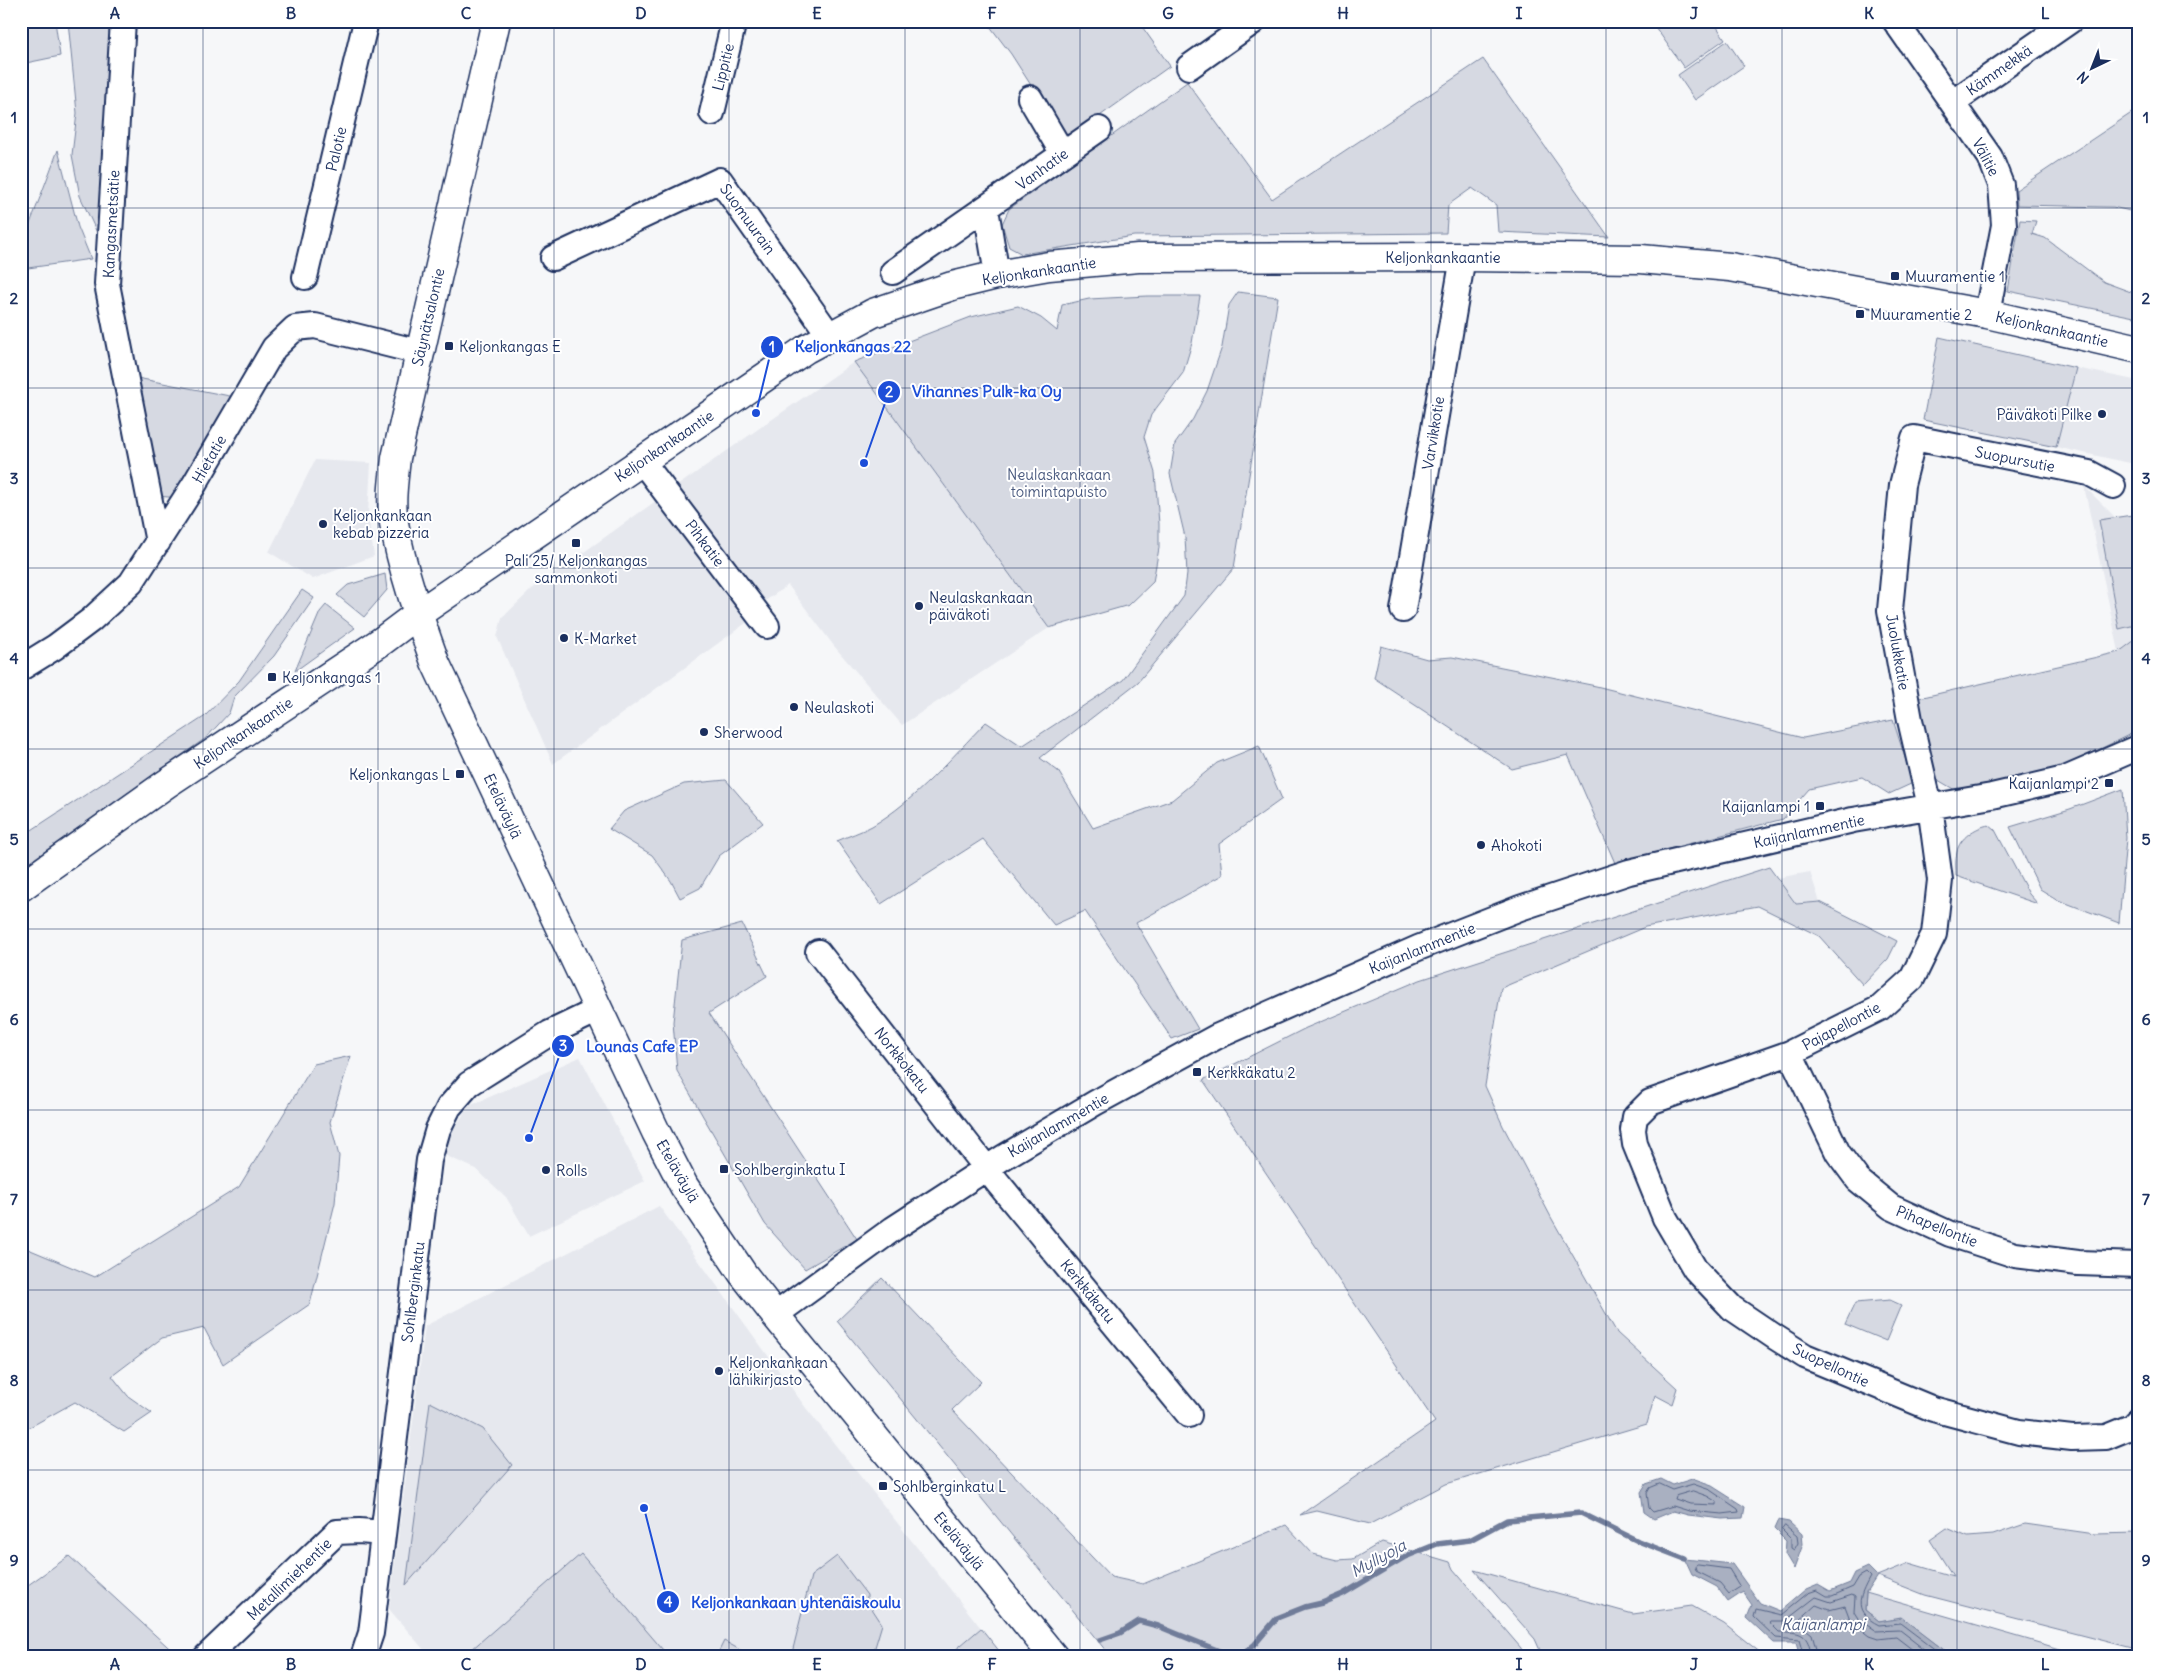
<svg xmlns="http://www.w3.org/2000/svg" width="2160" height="1678" font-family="Delius,sans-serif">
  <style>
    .built { fill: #e6e8ee }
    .green { fill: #d6d9e2; stroke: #7884a0 }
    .water { fill: #a9b0c1; stroke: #707c99 }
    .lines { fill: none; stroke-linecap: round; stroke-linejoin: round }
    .shore { stroke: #546386; stroke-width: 1 }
    .stream { stroke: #707c99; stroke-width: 5.5 }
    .minor-casing { stroke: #1b2f5e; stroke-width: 28 }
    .major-casing { stroke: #1b2f5e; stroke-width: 31 }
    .minor { stroke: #fff; stroke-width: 24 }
    .major { stroke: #fff; stroke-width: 28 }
    .grid { fill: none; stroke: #1b2f5e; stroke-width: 1; stroke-opacity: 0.55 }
    .poi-dot { fill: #1b2f5e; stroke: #fff; stroke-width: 2 }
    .labels { text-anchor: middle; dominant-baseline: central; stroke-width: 4; stroke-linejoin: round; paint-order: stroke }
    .street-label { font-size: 15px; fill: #1b2f5e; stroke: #fff }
    .poi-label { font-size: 15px; fill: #1b2f5e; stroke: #fff; text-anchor: start }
    .park-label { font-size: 15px; fill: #4a5a7f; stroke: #fff }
    .water-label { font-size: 16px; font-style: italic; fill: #4d5c81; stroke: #fff }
    .leader { fill: none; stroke: #1d4ed8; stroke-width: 2 }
    .callout-dot { fill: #1d4ed8; stroke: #fff; stroke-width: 2 }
    .mark-label { font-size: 15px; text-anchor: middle; font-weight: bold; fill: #fff }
    .callout-label { font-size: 16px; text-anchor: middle; font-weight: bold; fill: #1d4ed8; stroke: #fff; stroke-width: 4; stroke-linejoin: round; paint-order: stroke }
    .neatline { fill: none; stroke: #1b2f5e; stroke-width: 2 }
    .grid-label { font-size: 16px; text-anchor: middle; font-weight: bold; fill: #1b2f5e }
  </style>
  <rect width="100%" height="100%" fill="#f6f7f9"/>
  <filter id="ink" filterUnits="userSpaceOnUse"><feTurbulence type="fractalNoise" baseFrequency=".02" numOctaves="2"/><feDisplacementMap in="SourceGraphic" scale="10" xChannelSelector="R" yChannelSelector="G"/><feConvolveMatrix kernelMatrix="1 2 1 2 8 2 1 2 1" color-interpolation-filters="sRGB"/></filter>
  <g filter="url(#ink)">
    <!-- built -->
    <path class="built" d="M 854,362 L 1049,628 L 902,725 L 834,646 L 788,585 L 765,601 L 677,486 Z
      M 2076,368 L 2139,381 L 2139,465 L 2056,447 Z
      M 315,460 L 371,463 L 368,515 L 374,556 L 313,579 L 269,552 Z
      M 2084,486 L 2115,517 L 2139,514 L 2139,637 L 2119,652 Z
      M 660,498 L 750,620 L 553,764 L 497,637 L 502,618 L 532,589 Z
      M 1810,872 L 1820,902 L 1796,904 L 1777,878 Z
      M 580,1057 L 645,1181 L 529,1236 L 506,1197 L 476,1169 L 442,1154 L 453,1130 L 469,1106 Z
      M 659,1206 L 806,1408 L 981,1628 L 947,1657 L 430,1657 L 389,1609 L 425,1326 Z"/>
    <!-- green -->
    <path class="green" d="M 21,21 L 55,21 L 60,56 L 21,64 Z
      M 68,21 L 110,21 L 104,248 L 80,196 L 72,155 L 77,113 Z
      M 986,21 L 1138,21 L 1170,66 L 1066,140 L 1011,54 Z
      M 1651,21 L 1713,21 L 1725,39 L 1684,68 Z
      M 1727,41 L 1744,66 L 1695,100 L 1678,75 Z
      M 1483,59 L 1609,237 L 1498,232 L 1496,205 L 1472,188 L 1448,205 L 1446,233 L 1134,236 L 1022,254 L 1009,247 L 1002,224 L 1009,209 L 1187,82 L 1272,199 Z
      M 2139,108 L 2139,218 L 2130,211 L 2113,207 L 2017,205 L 2016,190 Z
      M 58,150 L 78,227 L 91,259 L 21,269 L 21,230 L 28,229 Z
      M 2020,220 L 2036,221 L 2032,234 L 2045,238 L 2104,282 L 2139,295 L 2139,318 L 2008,291 Z
      M 1238,292 L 1278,297 L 1234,568 L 1138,682 L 1040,758 L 1058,771 L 1093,828 L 1172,800 L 1217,763 L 1259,746 L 1282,799 L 1219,844 L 1222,875 L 1136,923 L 1198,1029 L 1172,1039 L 1085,911 L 1054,925 L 983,839 L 881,904 L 837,841 C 848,836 861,832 872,826 C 916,800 951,758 986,722 L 1022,746 L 1123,680 L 1184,596 L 1187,574 L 1185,537 L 1170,474 L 1175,444 L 1193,419 L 1207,391 L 1222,347 L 1229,305 Z
      M 1147,296 L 1200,296 L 1192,343 L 1183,373 L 1151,415 L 1144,437 L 1155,473 L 1159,524 L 1159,548 L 1153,582 L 1129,605 L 1049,628 L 854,362 L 971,317 L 1018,306 L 1041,318 L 1057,331 L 1062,305 L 1089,299 Z
      M 1939,337 L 2076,368 L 2056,447 L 1923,420 Z
      M 132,377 L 240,398 L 181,498 L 156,496 Z
      M 2139,514 L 2139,624 L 2119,629 L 2099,520 Z
      M 385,574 L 387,590 L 364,617 L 337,595 L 348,585 Z
      M 302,590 L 314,598 L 274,656 L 234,697 L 229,713 L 206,738 L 21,868 L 21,837 L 204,717 L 239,681 Z
      M 326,605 L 355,628 L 295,671 L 320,612 Z
      M 2139,637 L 2139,730 L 2059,769 L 1955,790 L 1933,777 L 1919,698 L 2119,652 Z
      M 1381,646 L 1427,659 L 1452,657 L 1596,686 L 1803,738 L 1893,720 L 1913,783 L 1889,794 L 1862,777 L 1809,789 L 1783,819 L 1615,863 L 1568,755 L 1512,769 L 1374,678 Z
      M 726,780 L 763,823 L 719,856 L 700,888 L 680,898 L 671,881 L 652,855 L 609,829 L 624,811 L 684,784 Z
      M 2123,789 L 2126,838 L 2119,923 L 2058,900 L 2040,889 L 2010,827 L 2070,809 Z
      M 1989,825 L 1995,830 L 2029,894 L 2038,904 L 1956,876 C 1956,869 1955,859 1957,852 C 1959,838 1976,827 1989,825 Z
      M 1769,867 L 1796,904 L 1820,902 L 1897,941 L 1888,959 L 1863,985 L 1819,936 L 1758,906 L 1645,927 L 1501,988 L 1485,1086 L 1503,1126 L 1552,1219 L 1617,1333 L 1677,1388 L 1672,1404 L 1655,1395 L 1647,1424 L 1446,1484 L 1370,1524 L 1317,1511 L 1300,1515 L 1435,1422 L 1203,1080 L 1306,1028 L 1420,980 Z
      M 742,924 L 767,976 L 709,1013 L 857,1239 L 805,1269 L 765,1224 L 677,1071 L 673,1022 L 682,940 Z
      M 351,1056 L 330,1122 L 339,1156 L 335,1203 L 310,1304 L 223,1364 L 204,1328 L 162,1338 L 112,1376 L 128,1396 L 152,1413 L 124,1432 L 75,1402 L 21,1432 L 21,1246 L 95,1277 L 239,1187 L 314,1064 Z
      M 882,1278 L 981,1382 L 952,1410 L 1111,1577 L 1143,1584 L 1286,1525 L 1313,1554 L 1337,1560 L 1353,1559 L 1382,1542 L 1450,1562 L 1453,1569 L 1521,1648 L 1524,1657 L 1111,1657 L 837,1321 Z
      M 1890,1300 L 1901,1305 L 1886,1341 L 1845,1324 L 1855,1303 Z
      M 430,1402 L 483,1429 L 512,1465 L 406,1585 Z
      M 2025,1524 L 2095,1534 L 2139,1533 L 2139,1650 L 1925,1595 L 1877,1576 L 1909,1563 L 1953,1576 L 1930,1540 L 1947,1528 L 1968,1537 L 1993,1535 Z
      M 581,1554 L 669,1657 L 463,1657 Z
      M 69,1556 L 179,1657 L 21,1657 L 21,1590 Z
      M 837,1556 L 867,1595 L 867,1601 L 882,1624 L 873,1654 L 875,1657 L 791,1657 L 811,1576 Z
      M 1474,1570 L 1633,1614 L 1692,1606 L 1724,1624 L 1766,1657 L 1543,1657 L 1535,1639 Z
      M 1866,1593 L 2088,1657 L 1964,1657 L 1944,1650 L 1901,1618 L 1879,1621 L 1865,1610 Z
      M 981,1628 L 1004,1657 L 947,1657 Z
      M 724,1641 L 753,1657 L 716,1657 Z"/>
    <!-- water -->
    <path class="water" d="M 1661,1479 L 1673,1485 L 1692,1479 L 1712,1486 L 1745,1507 L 1743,1518 L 1722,1519 L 1688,1515 L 1673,1511 L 1654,1519 L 1644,1512 L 1641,1492 L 1646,1484 Z
      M 1778,1520 L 1789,1522 L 1802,1534 L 1803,1544 L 1794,1569 L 1785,1554 L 1786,1541 L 1774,1529 Z
      M 1685,1559 L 1732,1564 L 1760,1603 L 1780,1611 L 1806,1589 L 1818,1584 L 1830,1591 L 1850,1583 L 1855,1573 L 1868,1567 L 1877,1576 L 1866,1593 L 1865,1610 L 1879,1621 L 1901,1617 L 1944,1650 L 1964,1657 L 1800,1657 L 1796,1643 L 1774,1643 L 1747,1618 L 1752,1605 L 1743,1592 L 1728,1602 L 1717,1587 L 1692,1574 Z"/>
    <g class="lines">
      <!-- shore -->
      <path class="shore" d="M 1660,1484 L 1673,1490 L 1693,1484 L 1710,1490 L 1738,1509 L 1739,1512 L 1722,1514 L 1689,1511 L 1673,1506 L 1653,1512 L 1649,1508 L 1647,1493 L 1650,1488 Z
        M 1693,1491 L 1707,1496 L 1717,1502 L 1717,1505 L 1690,1504 L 1675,1499 L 1676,1496 Z
        M 1785,1526 L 1797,1536 L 1798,1543 L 1794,1550 L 1791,1548 L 1791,1539 L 1782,1530 Z
        M 1698,1565 L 1729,1569 L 1740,1587 L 1729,1594 L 1720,1583 L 1696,1571 L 1695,1567 Z
        M 1804,1657 L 1799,1640 L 1776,1638 L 1754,1617 L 1756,1609 L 1781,1615 L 1808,1593 L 1817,1590 L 1827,1596 L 1832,1596 L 1853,1587 L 1859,1577 L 1866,1573 L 1870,1577 C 1858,1599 1853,1612 1879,1625 L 1900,1623 L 1941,1654 L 1949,1657
        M 1811,1657 C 1809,1632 1800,1632 1779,1632 L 1771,1624 L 1770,1621 L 1785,1621 L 1816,1597 L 1831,1602 L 1852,1595 L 1855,1597 L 1854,1612 L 1859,1620 L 1876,1631 L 1899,1630 L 1934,1657
        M 1818,1657 L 1812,1634 L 1797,1622 L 1816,1605 L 1829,1610 L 1845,1606 L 1851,1622 L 1869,1636 L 1878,1639 L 1896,1637 L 1922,1657"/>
      <!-- stream -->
      <path class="stream" d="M 1100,1640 L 1120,1633 L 1139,1621 L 1158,1626 L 1229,1655 L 1242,1655 L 1255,1644 L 1277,1618 L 1305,1607 L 1322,1603 L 1343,1594 L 1405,1557 L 1437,1544 L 1470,1540 L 1507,1520 L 1581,1513 L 1638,1541 L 1685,1559
        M 153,1657 L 157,1653 L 168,1657"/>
      <defs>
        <path id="minor" d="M 123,21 L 107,284 L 158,542
          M 1895,21 L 1990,157 L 2001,185 L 2004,225 L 1987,314
          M 1189,67 L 1254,21
          M 1030,98 L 1063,154
          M 1953,102 L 2070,21
          M 712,113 L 734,21
          M 986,209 L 997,275
          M 553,258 L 720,180 L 830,336
          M 893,272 L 1099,129
          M 305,277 L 366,21
          M 642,461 L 767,626
          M 2113,486 L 2089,473 L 1914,438 L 1902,485 L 1890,610 L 1910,720 L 1930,806 L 1940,880 L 1934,934 L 1912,979 L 1880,1008 L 1790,1053 L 1650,1102 L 1635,1117 L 1633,1130 L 1635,1144 L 1665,1218 L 1695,1269 L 1732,1308 L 1775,1337 L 1805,1356 L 1933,1409 L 2019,1432 L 2072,1438 L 2106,1437 L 2133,1426 L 2139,1420
          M 1403,610 L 1463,257
          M 21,668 L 55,647 L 91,620 L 131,583 L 194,485 L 274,348 L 295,328 L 315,326 L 419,352
          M 818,952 L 998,1183 L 1189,1415
          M 1790,1053 L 1838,1153 L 1858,1180 L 1891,1207 L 1950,1234 L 2015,1255 L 2078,1263 L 2139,1265
          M 775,1315 L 893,1229 L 1004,1157 L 1095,1103 L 1216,1037 L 1418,948 L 1520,908 L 1629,872 L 1853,820 L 1992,796 L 2065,779 L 2139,747
          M 206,1657 L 337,1532 L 359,1531 L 383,1533
          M 363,1657 L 371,1633 L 429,1160 L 438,1129 L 449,1107 L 469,1084 L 550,1033 L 598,1010"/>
        <path id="major" d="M 496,21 L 396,458 C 394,479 390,501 394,523 C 402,570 419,617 435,662 L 656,1132 L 684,1186 L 743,1274 L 775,1315 L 1054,1657
          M 21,887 L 166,784 L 382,641 L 418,614 L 806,349 L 873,313 L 952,286 L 997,275 L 1049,266 L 1138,258 L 1463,257 L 1641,259 L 1730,267 L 1987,314 L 2139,349"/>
      </defs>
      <!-- minor casing -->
      <use href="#minor" class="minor-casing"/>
      <!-- major casing -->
      <use href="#major" class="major-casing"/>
      <!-- minor -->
      <use href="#minor" class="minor"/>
      <!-- major -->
      <use href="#major" class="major"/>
    </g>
  </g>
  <!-- grid -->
  <path class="grid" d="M 203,21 L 203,1657M 378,21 L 378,1657M 554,21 L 554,1657M 729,21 L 729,1657M 905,21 L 905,1657M 1080,21 L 1080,1657M 1255,21 L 1255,1657M 1431,21 L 1431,1657M 1606,21 L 1606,1657M 1782,21 L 1782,1657M 1957,21 L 1957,1657M 21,208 L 2139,208M 21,388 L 2139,388M 21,568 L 2139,568M 21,749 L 2139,749M 21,929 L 2139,929M 21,1110 L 2139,1110M 21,1290 L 2139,1290M 21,1470 L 2139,1470"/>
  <!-- markers -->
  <g class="poi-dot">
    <rect x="1890" y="271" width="10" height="10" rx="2.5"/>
    <rect x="1855" y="309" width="10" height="10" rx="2.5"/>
    <rect x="444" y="341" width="10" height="10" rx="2.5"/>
    <circle cx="2102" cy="414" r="5"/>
    <circle cx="323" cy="524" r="5"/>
    <rect x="571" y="538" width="10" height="10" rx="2.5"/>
    <circle cx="919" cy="606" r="5"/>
    <circle cx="564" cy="638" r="5"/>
    <rect x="267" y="672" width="10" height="10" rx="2.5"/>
    <circle cx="794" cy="707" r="5"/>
    <circle cx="704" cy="732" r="5"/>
    <rect x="455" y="769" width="10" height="10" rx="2.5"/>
    <rect x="2104" y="778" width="10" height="10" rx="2.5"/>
    <rect x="1815" y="801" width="10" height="10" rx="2.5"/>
    <circle cx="1481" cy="845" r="5"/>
    <rect x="1192" y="1067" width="10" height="10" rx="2.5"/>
    <rect x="719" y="1164" width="10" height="10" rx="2.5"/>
    <circle cx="546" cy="1170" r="5"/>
    <circle cx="719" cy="1371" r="5"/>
    <rect x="878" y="1481" width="10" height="10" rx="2.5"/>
  </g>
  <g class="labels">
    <!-- street labels -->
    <g class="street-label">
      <text transform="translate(723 67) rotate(-76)">Lippitie</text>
      <text transform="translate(1999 70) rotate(-35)">Kämmekkä</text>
      <text transform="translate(336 149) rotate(-77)">Palotie</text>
      <text transform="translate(1986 157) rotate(62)">Välitie</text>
      <text transform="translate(1042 169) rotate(-36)">Vanhatie</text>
      <text transform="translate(748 219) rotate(54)">Suomuurain</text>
      <text transform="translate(111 224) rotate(-87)">Kangasmetsätie</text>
      <text x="1443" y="257">Keljonkankaantie</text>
      <text transform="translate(1039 271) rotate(-9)">Keljonkankaantie</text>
      <text transform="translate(428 317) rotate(-77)">Säynätsalontie</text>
      <text transform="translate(2052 329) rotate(13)">Keljonkankaantie</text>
      <text transform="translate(1433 433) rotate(-81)">Varvikkotie</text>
      <text transform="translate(664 446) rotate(-34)">Keljonkankaantie</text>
      <text transform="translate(209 459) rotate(-60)">Hietatie</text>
      <text transform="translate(2015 459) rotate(11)">Suopursutie</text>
      <text transform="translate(705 543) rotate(53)">Pihkatie</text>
      <text transform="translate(1898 652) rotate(80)">Juolukkatie</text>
      <text transform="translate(243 733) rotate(-34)">Keljonkankaantie</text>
      <text transform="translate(503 806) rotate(65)">Eteläväylä</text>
      <text transform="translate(1809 831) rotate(-12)">Kaijanlammentie</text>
      <text transform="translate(1422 948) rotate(-22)">Kaijanlammentie</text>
      <text transform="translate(1841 1026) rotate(-28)">Pajapellontie</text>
      <text transform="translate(902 1060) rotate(52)">Norkkokatu</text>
      <text transform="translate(1058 1125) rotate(-30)">Kaijanlammentie</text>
      <text transform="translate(678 1171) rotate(60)">Eteläväylä</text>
      <text transform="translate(1937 1226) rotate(22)">Pihapellontie</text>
      <text transform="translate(1088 1291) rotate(51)">Kerkkäkatu</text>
      <text transform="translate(413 1292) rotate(-83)">Sohlberginkatu</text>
      <text transform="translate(1831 1365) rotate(25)">Suopellontie</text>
      <text transform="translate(959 1541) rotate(51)">Eteläväylä</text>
      <text transform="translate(289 1579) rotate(-44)">Metallimiehentie</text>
    </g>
    <!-- poi labels -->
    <g class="poi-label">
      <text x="1905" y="276">Muuramentie 1</text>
      <text x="1870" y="314">Muuramentie 2</text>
      <text x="459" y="346">Keljonkangas E</text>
      <text x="2092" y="414" text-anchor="end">Päiväkoti Pilke</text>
      <text x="333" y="515">Keljonkankaan<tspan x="333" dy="17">kebab pizzeria</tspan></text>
      <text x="576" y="560" text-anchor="middle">Pali 25/ Keljonkangas<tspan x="576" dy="17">sammonkoti</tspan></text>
      <text x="929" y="597">Neulaskankaan<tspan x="929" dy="17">päiväkoti</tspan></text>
      <text x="574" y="638">K-Market</text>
      <text x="282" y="677">Keljonkangas 1</text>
      <text x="804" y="707">Neulaskoti</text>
      <text x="714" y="732">Sherwood</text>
      <text x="450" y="774" text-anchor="end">Keljonkangas L</text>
      <text x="2099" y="783" text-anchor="end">Kaijanlampi 2</text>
      <text x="1810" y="806" text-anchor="end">Kaijanlampi 1</text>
      <text x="1491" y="845">Ahokoti</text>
      <text x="1207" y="1072">Kerkkäkatu 2</text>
      <text x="734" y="1169">Sohlberginkatu I</text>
      <text x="556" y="1170">Rolls</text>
      <text x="729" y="1362">Keljonkankaan<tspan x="729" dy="17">lähikirjasto</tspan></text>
      <text x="893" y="1486">Sohlberginkatu L</text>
    </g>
    <!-- park labels -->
    <g class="park-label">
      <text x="1059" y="474">Neulaskankaan<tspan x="1059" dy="17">toimintapuisto</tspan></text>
    </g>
    <!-- water labels -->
    <g class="water-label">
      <text transform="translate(1378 1558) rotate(-29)">Myllyoja</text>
      <text x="1823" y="1624">Kaijanlampi</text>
    </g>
  </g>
  <!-- callouts -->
  <path class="leader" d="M756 413L772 347M864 463L889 392M529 1138L563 1046M644 1508L668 1602"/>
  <g class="callout-dot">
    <circle cx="756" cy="413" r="5"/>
    <circle cx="864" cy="463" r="5"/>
    <circle cx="529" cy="1138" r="5"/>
    <circle cx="644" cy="1508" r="5"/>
    <circle cx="772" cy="347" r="12"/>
    <circle cx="889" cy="392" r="12"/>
    <circle cx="563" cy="1046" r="12"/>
    <circle cx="668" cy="1602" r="12"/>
  </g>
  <g class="mark-label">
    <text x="772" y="352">1</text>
    <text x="889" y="397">2</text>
    <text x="563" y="1051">3</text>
    <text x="668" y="1607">4</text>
  </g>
  <g class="callout-label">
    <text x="853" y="352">Keljonkangas 22</text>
    <text x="987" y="397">Vihannes Pulk-ka Oy</text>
    <text x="642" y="1052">Lounas Cafe EP</text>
    <text x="796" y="1608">Keljonkankaan yhtenäiskoulu</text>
  </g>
  <!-- margin -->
  <rect width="2160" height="1678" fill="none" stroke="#fff" stroke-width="55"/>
  <!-- north arrow -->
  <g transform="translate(2092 68) rotate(223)" stroke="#ffffff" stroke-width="4" paint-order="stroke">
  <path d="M0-4L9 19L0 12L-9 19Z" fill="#1b2f5e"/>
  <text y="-8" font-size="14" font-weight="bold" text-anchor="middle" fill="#1b2f5e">N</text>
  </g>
  <rect x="28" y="28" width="2104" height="1622" class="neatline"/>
  <g class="grid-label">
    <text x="115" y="19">A</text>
    <text x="291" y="19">B</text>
    <text x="466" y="19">C</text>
    <text x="641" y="19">D</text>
    <text x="817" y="19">E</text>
    <text x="992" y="19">F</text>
    <text x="1168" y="19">G</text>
    <text x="1343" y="19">H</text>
    <text x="1519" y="19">I</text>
    <text x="1694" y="19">J</text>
    <text x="1869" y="19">K</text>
    <text x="2045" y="19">L</text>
    <text x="14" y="123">1</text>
    <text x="2146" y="123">1</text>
    <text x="14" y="304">2</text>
    <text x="2146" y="304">2</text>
    <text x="14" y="484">3</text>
    <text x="2146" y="484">3</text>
    <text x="14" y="664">4</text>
    <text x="2146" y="664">4</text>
    <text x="14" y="845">5</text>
    <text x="2146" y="845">5</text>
    <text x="14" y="1025">6</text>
    <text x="2146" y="1025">6</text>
    <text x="14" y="1205">7</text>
    <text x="2146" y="1205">7</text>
    <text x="14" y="1386">8</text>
    <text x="2146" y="1386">8</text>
    <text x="14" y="1566">9</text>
    <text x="2146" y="1566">9</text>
    <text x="115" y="1670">A</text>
    <text x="291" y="1670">B</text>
    <text x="466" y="1670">C</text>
    <text x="641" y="1670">D</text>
    <text x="817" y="1670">E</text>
    <text x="992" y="1670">F</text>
    <text x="1168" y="1670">G</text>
    <text x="1343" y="1670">H</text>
    <text x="1519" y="1670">I</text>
    <text x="1694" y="1670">J</text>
    <text x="1869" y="1670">K</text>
    <text x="2045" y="1670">L</text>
  </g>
</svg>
